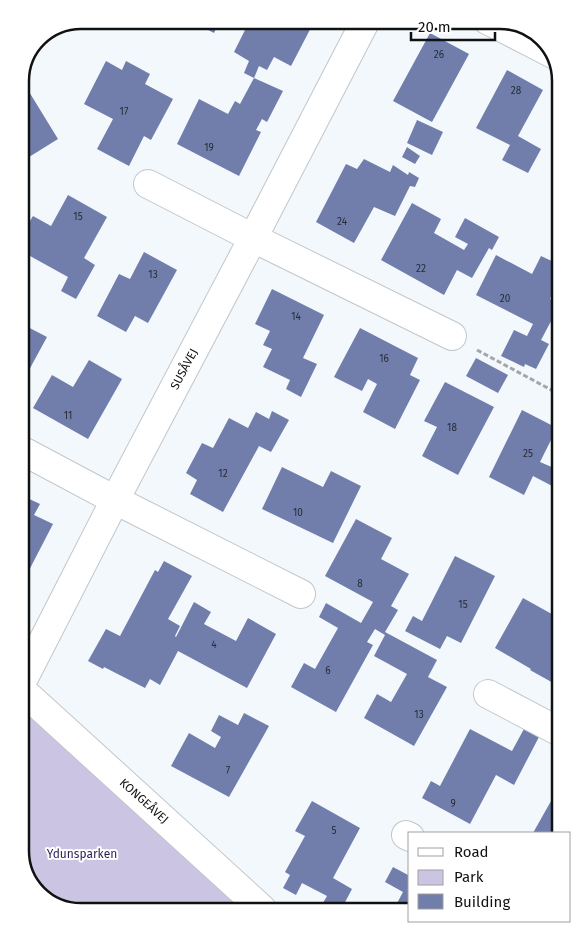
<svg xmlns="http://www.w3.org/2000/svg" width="581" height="932" font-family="'Fira Sans',sans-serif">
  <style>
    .green { fill: #ccc4e3 }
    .building { fill: #717eab }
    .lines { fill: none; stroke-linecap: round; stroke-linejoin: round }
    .minor-casing { stroke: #c1c7cb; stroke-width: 30 }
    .path { stroke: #a3a7ab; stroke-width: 3; stroke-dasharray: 5 2.5; stroke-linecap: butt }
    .minor { stroke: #fff; stroke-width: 28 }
    .labels { text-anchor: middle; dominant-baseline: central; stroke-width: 4; stroke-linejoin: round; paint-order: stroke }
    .number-label { font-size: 10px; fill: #282c38 }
    .street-label { font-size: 12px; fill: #0f1112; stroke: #fff }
    .park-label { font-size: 12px; fill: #311b55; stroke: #fff }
    .rim { fill: none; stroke: #0f1112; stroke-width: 2.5 }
  </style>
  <rect width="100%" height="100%" fill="#f3f8fd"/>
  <!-- green -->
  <path class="green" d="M 25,709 L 242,910 L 77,912 L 47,902 L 26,878 Z"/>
  <!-- building -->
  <path class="building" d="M 201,20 L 215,20 L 219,22 L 214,33 L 199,25 Z
    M 250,20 L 315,20 L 291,66 L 274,57 L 267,70 L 259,66 L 254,78 L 244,73 L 249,61 L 234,52 Z
    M 430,33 L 469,54 L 432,122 L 393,101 Z
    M 106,61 L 122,70 L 126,61 L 150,74 L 145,84 L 173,99 L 151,140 L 144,136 L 129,166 L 97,149 L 113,119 L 84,104 Z
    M 507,70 L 543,90 L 518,136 L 541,149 L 528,173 L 502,160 L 510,145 L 476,128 Z
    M 20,77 L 58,139 L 21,162 L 21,144 Z
    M 254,78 L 283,91 L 267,122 L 262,119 L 256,130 L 261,132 L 239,176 L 177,144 L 199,99 L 228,114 L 235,101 L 240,104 Z
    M 417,120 L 443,132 L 432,155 L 407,143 Z
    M 407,147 L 420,156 L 415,164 L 402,157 Z
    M 364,159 L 390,172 L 393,165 L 408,175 L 409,172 L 419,178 L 415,187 L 410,186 L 395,216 L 374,207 L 354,243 L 316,222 L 346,164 L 357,169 Z
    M 68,195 L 107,217 L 84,258 L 95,265 L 76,299 L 61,291 L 68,277 L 21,251 L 21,236 L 33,216 L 51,226 Z
    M 412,203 L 441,219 L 434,233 L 464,250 L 468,244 L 455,237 L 465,218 L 499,237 L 492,250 L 489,248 L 472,278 L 457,270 L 444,295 L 381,260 Z
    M 144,252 L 177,270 L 148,323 L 135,316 L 126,332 L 97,316 L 119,274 L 130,279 Z
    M 496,255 L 532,274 L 541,256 L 556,263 L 556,286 L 550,299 L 557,302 L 557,310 L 541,340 L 549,344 L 536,369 L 525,364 L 524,367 L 501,356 L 514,330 L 527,336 L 533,324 L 476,295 Z
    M 272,289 L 324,315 L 303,358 L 317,364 L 301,397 L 286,389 L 290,380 L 263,367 L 272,349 L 263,345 L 270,331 L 255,324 Z
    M 22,324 L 47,337 L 28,372 L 22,369 Z
    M 360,328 L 418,358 L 410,375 L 420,380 L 395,429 L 363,412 L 377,384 L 368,379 L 362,391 L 334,377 Z
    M 476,358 L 508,375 L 498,393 L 466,376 Z
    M 89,360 L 122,379 L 88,439 L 33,408 L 52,375 L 73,387 Z
    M 445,382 L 494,407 L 458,475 L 422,456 L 437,427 L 424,421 Z
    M 522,410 L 557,428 L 540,462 L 554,468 L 558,460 L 558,489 L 533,476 L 524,495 L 489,477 Z
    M 272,411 L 289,420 L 271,452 L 259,446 L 223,512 L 190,494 L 197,480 L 186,473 L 202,443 L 213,448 L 229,418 L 248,428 L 256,412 L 269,419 Z
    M 282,467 L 323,487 L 331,471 L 361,486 L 333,543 L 262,509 Z
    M 23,496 L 40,504 L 34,515 L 53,524 L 24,580 Z
    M 356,519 L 392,538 L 381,559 L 409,574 L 391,606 L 398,610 L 385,632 L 437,660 L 428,677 L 447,687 L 414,746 L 364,718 L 377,694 L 391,702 L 407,674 L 374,656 L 385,635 L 375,629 L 367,642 L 373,645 L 336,712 L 291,687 L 304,663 L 315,669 L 338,628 L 319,617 L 326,603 L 361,623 L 373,602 L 325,576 Z
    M 455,556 L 495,576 L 461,643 L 447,636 L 440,649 L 405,631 L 413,616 L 422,621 Z
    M 164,561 L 192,576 L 168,619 L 180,626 L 175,636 L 176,637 L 194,602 L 211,612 L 204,624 L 236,641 L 248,618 L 276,634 L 247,688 L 178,651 L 160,685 L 150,679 L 145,688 L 104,667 L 103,669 L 88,661 L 106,629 L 120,636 L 155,570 L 158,572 Z
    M 523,598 L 559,618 L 560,677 L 555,684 L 530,670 L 531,669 L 495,648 Z
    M 244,713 L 269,726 L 229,797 L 171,766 L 189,733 L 215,748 L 221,737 L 211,731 L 219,715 L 238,725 Z
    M 525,727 L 540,735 L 514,785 L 496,775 L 470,824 L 422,798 L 431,781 L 440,786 L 470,729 L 512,751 Z
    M 560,785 L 561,833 L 533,833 Z
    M 312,801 L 360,828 L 333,878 L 352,889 L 342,908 L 320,908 L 327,896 L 302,883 L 296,895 L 283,888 L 290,875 L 285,872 L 305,836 L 295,831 Z
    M 393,867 L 410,876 L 410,907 L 395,907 L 403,892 L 385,882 Z"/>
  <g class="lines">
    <defs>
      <path id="minor" d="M 487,20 L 555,55
        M 148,184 L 253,238 L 452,336
        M 23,451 L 115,500 L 301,594
        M 25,676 L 115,500 L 253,238 L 366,20
        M 25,693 L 262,909
        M 488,694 L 560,732
        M 406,835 L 410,837"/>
    </defs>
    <!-- minor casing -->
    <use href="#minor" class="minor-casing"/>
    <!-- path -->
    <path class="path" d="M 477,350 L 557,393"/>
    <!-- minor -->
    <use href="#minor" class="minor"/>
  </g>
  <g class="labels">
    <!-- number labels -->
    <g class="number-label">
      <text x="439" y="55">26</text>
      <text x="516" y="91">28</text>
      <text x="124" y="112">17</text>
      <text x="209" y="148">19</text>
      <text x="78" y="217">15</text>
      <text x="342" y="222">24</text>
      <text x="421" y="269">22</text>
      <text x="153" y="275">13</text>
      <text x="505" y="299">20</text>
      <text x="296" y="317">14</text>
      <text x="384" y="359">16</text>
      <text x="68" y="416">11</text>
      <text x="452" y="428">18</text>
      <text x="528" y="454">25</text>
      <text x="223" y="474">12</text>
      <text x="298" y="513">10</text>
      <text x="360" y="584">8</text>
      <text x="463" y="605">15</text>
      <text x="214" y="645">4</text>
      <text x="328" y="671">6</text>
      <text x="419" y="715">13</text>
      <text x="228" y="771">7</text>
      <text x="453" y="804">9</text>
      <text x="334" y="831">5</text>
    </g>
    <!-- street labels -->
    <g class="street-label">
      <text transform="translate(184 369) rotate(-62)">SUSÅVEJ</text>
      <text transform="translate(144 801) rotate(42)">KONGEÅVEJ</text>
    </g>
    <!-- park labels -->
    <g class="park-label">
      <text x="82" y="854">Ydunsparken</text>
    </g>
  </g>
  <!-- crop -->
  <path d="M0 0H581V932H0ZM81 29H500A52 52 0 0 1 552 81V851A52 52 0 0 1 500 903H81A52 52 0 0 1 29 851V81A52 52 0 0 1 81 29Z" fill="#fff" fill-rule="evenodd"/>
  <path class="rim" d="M81 29H500A52 52 0 0 1 552 81V851A52 52 0 0 1 500 903H81A52 52 0 0 1 29 851V81A52 52 0 0 1 81 29Z"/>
  <!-- legend -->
  <rect x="408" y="832" width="162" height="90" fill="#ffffff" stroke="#9fa0a0"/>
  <rect x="418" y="848" width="25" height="8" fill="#ffffff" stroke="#9fa0a0"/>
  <text x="454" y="857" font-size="15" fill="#0f1112">Road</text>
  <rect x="418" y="870" width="25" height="15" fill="#ccc4e3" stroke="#9fa0a0"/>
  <text x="454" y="882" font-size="15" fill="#0f1112">Park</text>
  <rect x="418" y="894" width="25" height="15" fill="#717eab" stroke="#9fa0a0"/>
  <text x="454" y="907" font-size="15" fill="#0f1112">Building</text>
  <!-- scale -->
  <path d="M411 32v8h84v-8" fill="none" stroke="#0f1112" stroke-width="2.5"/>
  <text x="418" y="32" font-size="15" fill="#0f1112" stroke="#ffffff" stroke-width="4" paint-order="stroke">20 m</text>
</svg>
